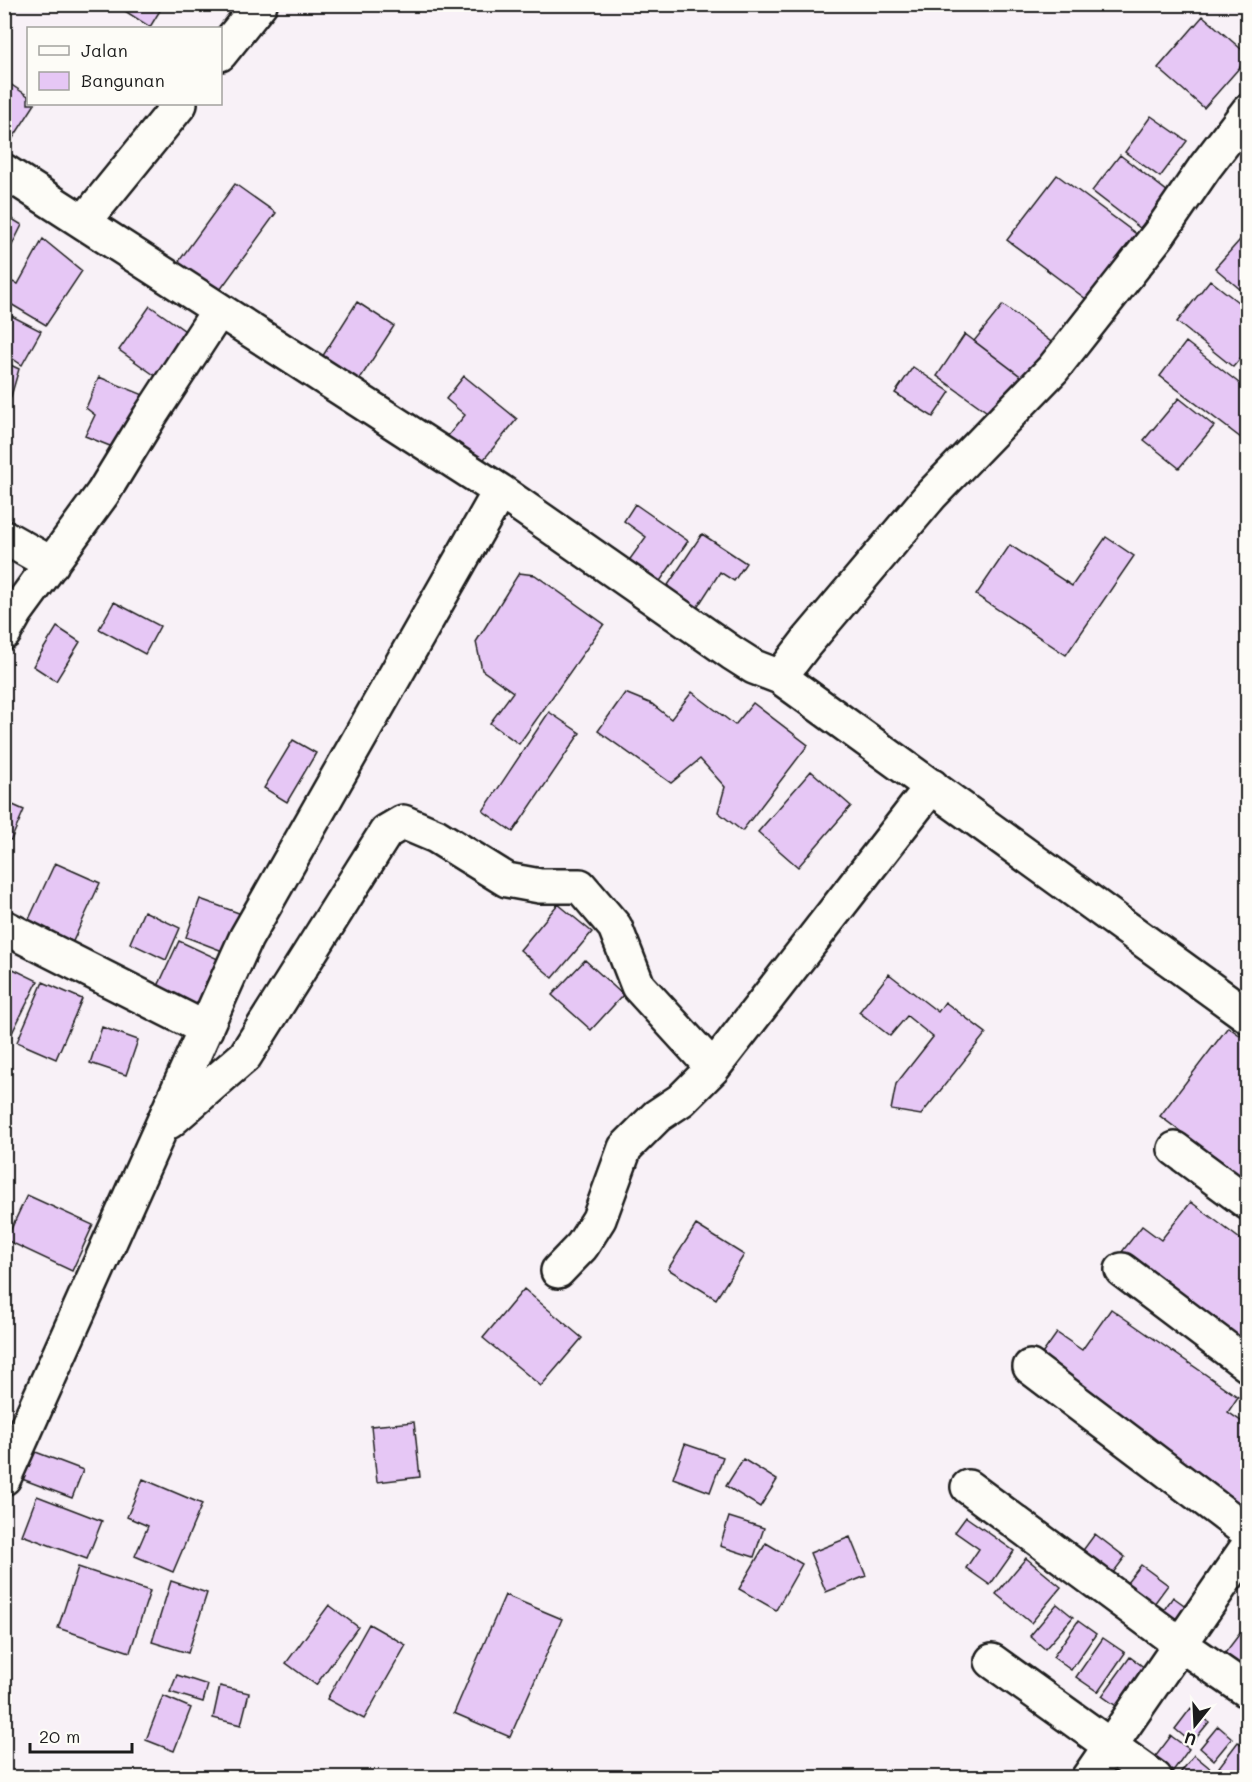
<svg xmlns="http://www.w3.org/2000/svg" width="1252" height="1782" font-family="Mali,sans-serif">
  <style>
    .building { fill: #e6c7f5; stroke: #1c1c1c; stroke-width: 1.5 }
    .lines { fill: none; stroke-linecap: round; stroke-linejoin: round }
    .minor-casing { stroke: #1c1c1c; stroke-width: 38 }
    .minor { stroke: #fdfcf7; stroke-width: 33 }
  </style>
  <rect width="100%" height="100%" fill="#f8f1f7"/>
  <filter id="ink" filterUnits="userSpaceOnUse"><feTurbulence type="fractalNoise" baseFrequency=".0167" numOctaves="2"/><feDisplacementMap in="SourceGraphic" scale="12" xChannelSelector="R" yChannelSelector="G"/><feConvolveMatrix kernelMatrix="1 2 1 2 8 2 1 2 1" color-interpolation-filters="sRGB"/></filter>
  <g filter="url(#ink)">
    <!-- building -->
    <path class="building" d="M 114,4 L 164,4 L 150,27 Z
      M 1203,16 L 1248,55 L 1248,58 L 1204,108 L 1158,68 Z
      M 4,80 L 28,96 L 28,104 L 35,104 L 4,152 Z
      M 1151,116 L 1187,141 L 1160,177 L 1125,152 Z
      M 1120,155 L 1168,192 L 1140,228 L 1092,191 Z
      M 1057,175 L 1143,239 L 1094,305 L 1007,240 Z
      M 235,184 L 276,213 L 215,297 L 174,268 Z
      M 4,214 L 22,225 L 4,261 Z
      M 1248,231 L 1248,296 L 1215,268 Z
      M 43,239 L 82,271 L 46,325 L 4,300 L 4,279 L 18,284 Z
      M 1210,280 L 1248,310 L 1248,349 L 1233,367 L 1177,322 Z
      M 357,302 L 394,326 L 354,388 L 317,365 Z
      M 1003,305 L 1055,345 L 1027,381 L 974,341 Z
      M 150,306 L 188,333 L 157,377 L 119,350 Z
      M 4,312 L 41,331 L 22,365 L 4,353 Z
      M 965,334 L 1027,381 L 1000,421 L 937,376 Z
      M 1186,342 L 1248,390 L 1248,430 L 1241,438 L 1160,376 Z
      M 4,362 L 19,369 L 7,410 L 4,409 Z
      M 913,367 L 950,392 L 933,417 L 895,393 Z
      M 464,376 L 517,419 L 480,464 L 447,437 L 465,415 L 446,399 Z
      M 99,377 L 151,398 L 120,450 L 85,436 L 95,415 L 86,408 Z
      M 1179,398 L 1214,426 L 1179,468 L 1144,440 Z
      M 635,504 L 688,541 L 656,587 L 625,566 L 646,537 L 624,521 Z
      M 702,534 L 746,563 L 734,581 L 720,572 L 695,611 L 664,591 Z
      M 1106,537 L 1134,556 L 1066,655 L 976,595 L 1010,545 L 1072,586 Z
      M 519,573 L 535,575 L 604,624 L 519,744 L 490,723 L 513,692 L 482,670 L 476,642 Z
      M 114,602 L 160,626 L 145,654 L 99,629 Z
      M 57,627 L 80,642 L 56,681 L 33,666 Z
      M 692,692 L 735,725 L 753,703 L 808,745 L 742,831 L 718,812 L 725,787 L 700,759 L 671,783 L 598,731 L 625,693 L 652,704 L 671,719 Z
      M 549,712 L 580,733 L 513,832 L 483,811 Z
      M 293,740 L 316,753 L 287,802 L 264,788 Z
      M 811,771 L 851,806 L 798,867 L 758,832 Z
      M 4,801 L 24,810 L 11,840 L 4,837 Z
      M 55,863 L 100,883 L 68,952 L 23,932 Z
      M 200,899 L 247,916 L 233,955 L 186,937 Z
      M 558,904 L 592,932 L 553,978 L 520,950 Z
      M 144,911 L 180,928 L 166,960 L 130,943 Z
      M 179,941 L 218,959 L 193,1015 L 153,997 Z
      M 585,960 L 623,995 L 591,1030 L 552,995 Z
      M 9,967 L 38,981 L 6,1045 L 4,975 Z
      M 889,974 L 938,1012 L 945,1002 L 986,1033 L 921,1115 L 891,1110 L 896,1084 L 933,1037 L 907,1016 L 890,1036 L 859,1012 Z
      M 43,982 L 82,999 L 56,1059 L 17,1042 Z
      M 102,1027 L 138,1040 L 126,1075 L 90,1063 Z
      M 1228,1027 L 1248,1041 L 1248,1182 L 1160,1116 Z
      M 27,1195 L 93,1225 L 72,1271 L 6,1240 Z
      M 1191,1202 L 1248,1245 L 1248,1378 L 1107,1271 L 1142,1226 L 1161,1240 Z
      M 696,1225 L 744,1255 L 716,1299 L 668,1269 Z
      M 524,1289 L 582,1338 L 541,1386 L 483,1338 Z
      M 1111,1309 L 1238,1397 L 1228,1412 L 1248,1426 L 1248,1533 L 1025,1378 L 1057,1333 L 1082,1350 Z
      M 414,1422 L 420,1477 L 377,1482 L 371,1426 Z
      M 685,1444 L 723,1457 L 710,1492 L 673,1478 Z
      M 33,1451 L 83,1470 L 72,1498 L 22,1479 Z
      M 743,1459 L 777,1480 L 760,1507 L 726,1486 Z
      M 143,1479 L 202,1504 L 173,1572 L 135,1556 L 148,1526 L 127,1517 Z
      M 37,1496 L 102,1521 L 87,1559 L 22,1535 Z
      M 729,1517 L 764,1528 L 754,1557 L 720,1546 Z
      M 966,1517 L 1014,1551 L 990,1585 L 966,1568 L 979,1549 L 955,1532 Z
      M 1095,1534 L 1125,1557 L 1100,1590 L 1070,1568 Z
      M 850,1537 L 866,1576 L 826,1592 L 810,1553 Z
      M 766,1543 L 802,1564 L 776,1610 L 739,1589 Z
      M 1026,1558 L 1061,1587 L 1031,1623 L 996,1594 Z
      M 1141,1565 L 1168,1585 L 1143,1619 L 1115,1598 Z
      M 78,1567 L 150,1591 L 130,1652 L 58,1628 Z
      M 171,1581 L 207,1593 L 188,1653 L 152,1642 Z
      M 505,1595 L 562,1619 L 510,1737 L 454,1713 Z
      M 1173,1597 L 1198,1615 L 1151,1628 Z
      M 1057,1604 L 1073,1617 L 1045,1649 L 1030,1636 Z
      M 329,1605 L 358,1627 L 316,1685 L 286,1663 Z
      M 1078,1621 L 1096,1634 L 1071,1670 L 1053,1657 Z
      M 369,1624 L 406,1645 L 364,1719 L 327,1699 Z
      M 1241,1632 L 1248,1636 L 1248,1670 L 1225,1653 Z
      M 1103,1638 L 1125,1653 L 1098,1692 L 1076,1677 Z
      M 1130,1657 L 1160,1679 L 1132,1717 L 1102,1696 Z
      M 177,1675 L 208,1685 L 203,1702 L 170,1692 Z
      M 220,1686 L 249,1693 L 241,1725 L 213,1718 Z
      M 163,1696 L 191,1708 L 174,1751 L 146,1740 Z
      M 1191,1708 L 1209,1722 L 1192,1743 L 1175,1729 Z
      M 1218,1726 L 1232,1738 L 1214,1760 L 1200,1748 Z
      M 1171,1736 L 1189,1749 L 1173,1771 L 1155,1757 Z
      M 1238,1742 L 1248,1749 L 1248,1775 L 1245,1778 L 1234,1778 L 1219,1767 Z
      M 1194,1755 L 1222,1778 L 1188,1778 L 1181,1772 Z"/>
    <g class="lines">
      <defs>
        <path id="minor" d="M 220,54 L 260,4
          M 4,171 L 500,491 L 732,653 L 754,667 L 780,677 L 806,643 L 931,495 L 1053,369 L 1159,234 L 1205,167 L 1248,111
          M 84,222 L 180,104
          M 4,537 L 52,564
          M 4,633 L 16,612 L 103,493 L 150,416 L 219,310
          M 780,677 L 1248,1016
          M 4,927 L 206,1029
          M 169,1122 L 245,1056 L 386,832 L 403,822 L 436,836 L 507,880 L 540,886 L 580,886 L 615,927 L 638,986 L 713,1068
          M 1175,1149 L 1248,1203
          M 1122,1270 L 1248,1365
          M 558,1271 L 582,1246 L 599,1219 L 625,1148 L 657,1116 L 681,1100 L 713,1068 L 932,786
          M 1030,1367 L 1248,1532
          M 4,1478 L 246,938 L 500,491
          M 968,1487 L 1180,1644 L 1248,1691
          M 992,1661 L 1155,1778
          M 1088,1778 L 1248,1546"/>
      </defs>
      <!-- minor casing -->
      <use href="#minor" class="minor-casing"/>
      <!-- minor -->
      <use href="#minor" class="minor"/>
    </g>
  </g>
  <!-- margin -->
  <rect width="1252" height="1782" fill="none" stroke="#fdfcf7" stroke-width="24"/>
  <rect x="12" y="12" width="1228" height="1758" fill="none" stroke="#1c1c1c" stroke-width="2" filter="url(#ink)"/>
  <!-- legend -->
  <rect x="27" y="27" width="195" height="78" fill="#fdfcf7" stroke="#a3a29f" stroke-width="1.5"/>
  <rect x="39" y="46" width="30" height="9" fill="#fdfcf7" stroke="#a3a29f" stroke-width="1.5"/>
  <text x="81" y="57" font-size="18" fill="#1c1c1c">Jalan</text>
  <rect x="39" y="72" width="30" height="18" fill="#e6c7f5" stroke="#a3a29f" stroke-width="1.5"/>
  <text x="81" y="87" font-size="18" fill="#1c1c1c">Bangunan</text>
  <!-- north arrow -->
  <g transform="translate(1195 1725) rotate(198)" stroke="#fdfcf7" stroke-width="4.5" paint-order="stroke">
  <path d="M0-4.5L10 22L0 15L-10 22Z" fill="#1c1c1c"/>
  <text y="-9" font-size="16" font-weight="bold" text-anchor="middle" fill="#1c1c1c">U</text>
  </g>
  <!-- scale -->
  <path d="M30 1743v9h102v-9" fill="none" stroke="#1c1c1c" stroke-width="3"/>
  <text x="39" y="1743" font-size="18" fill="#1c1c1c" stroke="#fdfcf7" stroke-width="4.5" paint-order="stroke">20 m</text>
</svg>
